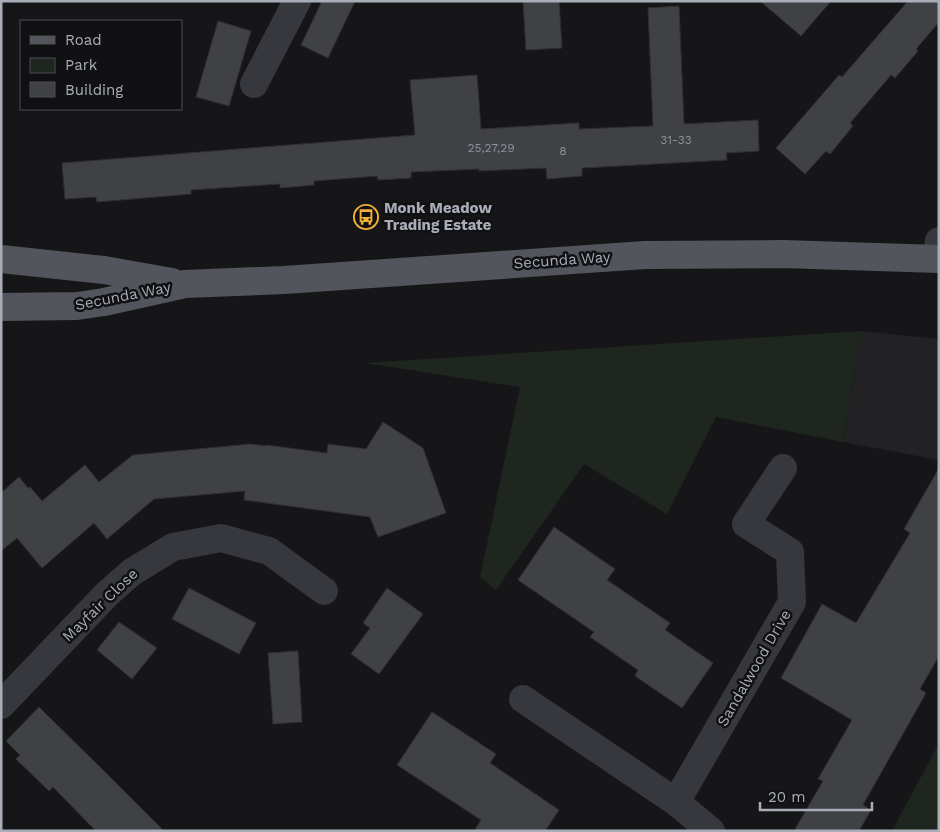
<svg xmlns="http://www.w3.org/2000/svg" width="940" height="832" font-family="'Work Sans',sans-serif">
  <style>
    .built { fill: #222225 }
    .green { fill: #1e261f }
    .building { fill: #404145; stroke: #303034 }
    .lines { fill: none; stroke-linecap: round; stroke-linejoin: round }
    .minor { stroke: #37383d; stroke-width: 28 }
    .major { stroke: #53555c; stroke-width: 28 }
    .labels { text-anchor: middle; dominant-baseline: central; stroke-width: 5; stroke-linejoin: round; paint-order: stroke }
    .number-label { font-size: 12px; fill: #8e929b }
    .poi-label { font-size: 15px; font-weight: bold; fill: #a8adb8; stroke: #111113; text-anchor: start }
    .street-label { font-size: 15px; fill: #a8adb8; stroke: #111113 }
  </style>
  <rect width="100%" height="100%" fill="#161618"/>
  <!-- built -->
  <path class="built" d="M 861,331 L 939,339 L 939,460 L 843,442 Z"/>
  <!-- green -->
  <path class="green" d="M 861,331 L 843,442 L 716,417 L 667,514 L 584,464 L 496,590 L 480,577 L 520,387 L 365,363 Z
    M 939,743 L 939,831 L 892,831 Z"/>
  <!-- building -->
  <path class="building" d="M 322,1 L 355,1 L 328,58 L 301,45 Z
    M 523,1 L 559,1 L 562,48 L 526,50 Z
    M 760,1 L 831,1 L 801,36 Z
    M 908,1 L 939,1 L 939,22 L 916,49 L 918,51 L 895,78 L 891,75 L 850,123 L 853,126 L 830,154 L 826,151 L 805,174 L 776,148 L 839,75 L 842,77 Z
    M 679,6 L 684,124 L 758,120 L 759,151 L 726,153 L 727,160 L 582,168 L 582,176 L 547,179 L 546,168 L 479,171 L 479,169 L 411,172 L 411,178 L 378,180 L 377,176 L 314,181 L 314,185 L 280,188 L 280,184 L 191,190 L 191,194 L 97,202 L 96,197 L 65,199 L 62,163 L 415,135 L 410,80 L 477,75 L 481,129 L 579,123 L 579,129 L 653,126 L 648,8 Z
    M 218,21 L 251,31 L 229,106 L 196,97 Z
    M 383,422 L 423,448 L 446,513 L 378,537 L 370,517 L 244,500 L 245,491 L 154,499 L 107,539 L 94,523 L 42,568 L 17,538 L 1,551 L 1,493 L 19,477 L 28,488 L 30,487 L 42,501 L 85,465 L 99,482 L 133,455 L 251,444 L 266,446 L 266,445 L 327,453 L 328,444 L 366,449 Z
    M 939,468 L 939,656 L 920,689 L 926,693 L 863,805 L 871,810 L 859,831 L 794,831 L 823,781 L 818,779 L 852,720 L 781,678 L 822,604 L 856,623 L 910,533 L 904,529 Z
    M 554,527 L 615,569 L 607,580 L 670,623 L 665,630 L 713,663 L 682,708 L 635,676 L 638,670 L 590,637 L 594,632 L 518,580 Z
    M 189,588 L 256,623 L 239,654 L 172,619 Z
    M 387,588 L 423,614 L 379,674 L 351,654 L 370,628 L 363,623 Z
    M 119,622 L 157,648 L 132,679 L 97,650 Z
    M 298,651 L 302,722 L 273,724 L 268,653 Z
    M 39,707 L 104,771 L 164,831 L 96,831 L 53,787 L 49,791 L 16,759 L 20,755 L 6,741 Z
    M 432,712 L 496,754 L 490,763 L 559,810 L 545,831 L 474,831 L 481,820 L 397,765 Z"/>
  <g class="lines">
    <!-- minor -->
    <path class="minor" d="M 254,84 L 297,1
      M 936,258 L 939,241
      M 523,699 L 676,802
      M 1,705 L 107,594 L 132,572 L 173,547 L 221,538 L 269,551 L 324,591
      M 711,831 L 676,802 L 792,602 L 790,552 L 746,524 L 783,468"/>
    <!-- major -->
    <path class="major" d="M 1,259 L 104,270 L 172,282
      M 1,307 L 77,306 L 104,302 L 185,284 L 284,280 L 645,255 L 783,254 L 939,259"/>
  </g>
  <!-- icons -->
  <defs>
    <symbol id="bus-ring" viewBox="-11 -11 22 22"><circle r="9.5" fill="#111113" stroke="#f2b134" stroke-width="1.5"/><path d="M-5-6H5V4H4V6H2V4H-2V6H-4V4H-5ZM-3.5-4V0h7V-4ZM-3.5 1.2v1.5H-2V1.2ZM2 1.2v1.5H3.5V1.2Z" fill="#f2b134"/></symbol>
  </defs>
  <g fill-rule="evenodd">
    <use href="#bus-ring" x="352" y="203" width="28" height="28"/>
  </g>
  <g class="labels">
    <!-- number labels -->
    <g class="number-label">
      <text x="676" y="140">31-33</text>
      <text x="491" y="148">25,27,29</text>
      <text x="563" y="151">8</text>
    </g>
    <!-- poi labels -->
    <g class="poi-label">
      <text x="384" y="208">Monk Meadow<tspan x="384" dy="17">Trading Estate</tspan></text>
    </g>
    <!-- street labels -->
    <g class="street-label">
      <text transform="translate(562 260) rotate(-4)">Secunda Way</text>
      <text transform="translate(123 296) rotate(-11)">Secunda Way</text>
      <text transform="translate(100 605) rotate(-44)">Mayfair Close</text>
      <text transform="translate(754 668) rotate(-60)">Sandalwood Drive</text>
    </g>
  </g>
  <!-- border -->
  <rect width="940" height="832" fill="none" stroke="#a8adb8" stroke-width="5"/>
  <!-- legend -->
  <rect x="20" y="20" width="162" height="90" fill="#111113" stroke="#4d4f55"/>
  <rect x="30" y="36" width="25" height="8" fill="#53555c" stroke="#4d4f55"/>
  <text x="65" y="45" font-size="15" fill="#a8adb8">Road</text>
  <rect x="30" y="58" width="25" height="15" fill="#1e261f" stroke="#4d4f55"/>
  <text x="65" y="70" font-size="15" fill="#a8adb8">Park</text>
  <rect x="30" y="82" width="25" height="15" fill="#404145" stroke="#4d4f55"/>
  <text x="65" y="95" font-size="15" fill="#a8adb8">Building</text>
  <!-- scale -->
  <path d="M760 802v8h112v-8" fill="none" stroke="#a8adb8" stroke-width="2.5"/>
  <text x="768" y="802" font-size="15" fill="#a8adb8" stroke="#111113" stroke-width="4" paint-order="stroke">20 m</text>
</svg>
